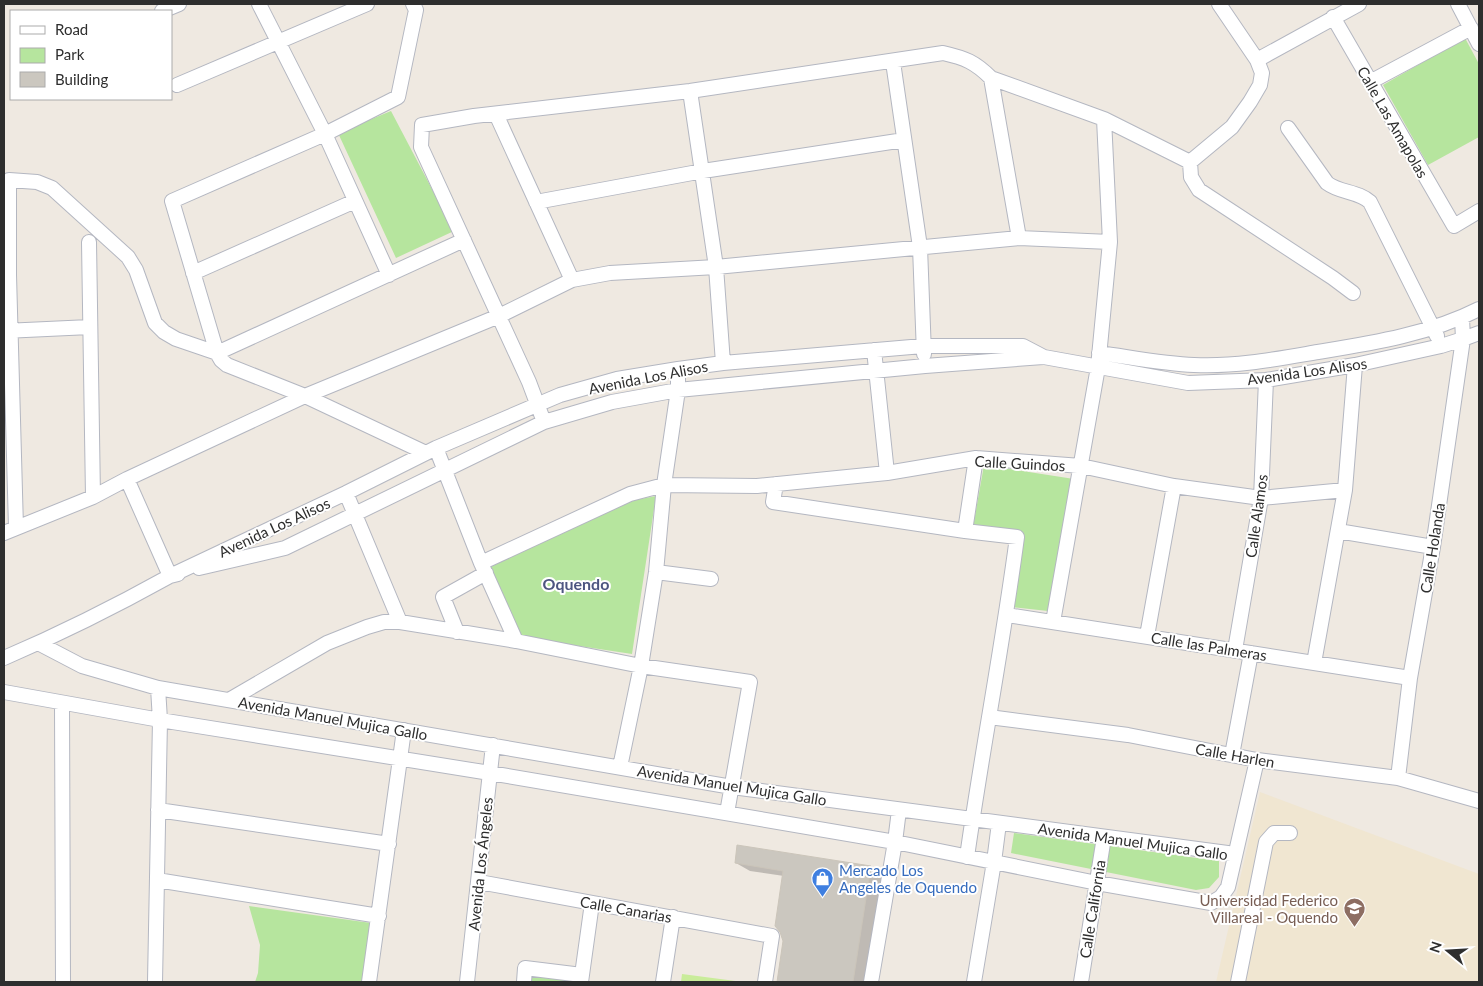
<svg xmlns="http://www.w3.org/2000/svg" width="1483" height="986" font-family="Lato,sans-serif">
  <style>
    .education { fill: #f0e6d1 }
    .green { fill: #b6e59e }
    .pitch { fill: #c9ec9a }
    .shadow { fill: #0003 }
    .building { fill: #cbc7bf; stroke: #cbc5ba }
    .lines { fill: none; stroke-linecap: round; stroke-linejoin: round }
    .minor-casing { stroke: #b4b7c1; stroke-width: 16 }
    .minor { stroke: #fff; stroke-width: 14 }
    .labels { text-anchor: middle; dominant-baseline: central; stroke-width: 4; stroke-linejoin: round; paint-order: stroke }
    .street-label { font-size: 15px; fill: #2e2e2e; stroke: #fff }
    .shop-label { font-size: 15px; fill: #366cbe; stroke: #fff; text-anchor: start }
    .education-label { font-size: 15px; fill: #785e54; stroke: #fff; text-anchor: end }
    .neighbourhood-label { font-size: 16px; font-weight: bold; fill: #4d5680; stroke: #fff }
  </style>
  <rect width="100%" height="100%" fill="#efe9e1"/>
  <!-- education -->
  <path class="education" d="M 1260,792 L 1479,874 L 1479,982 L 1216,982 Z"/>
  <!-- green -->
  <path class="green" d="M 1465,38 L 1479,64 L 1479,137 L 1428,165 L 1383,85 Z
    M 391,111 L 454,231 L 396,258 L 338,133 Z
    M 984,465 L 1074,479 L 1048,611 L 1011,607 L 1021,534 L 973,527 Z
    M 656,496 L 632,654 L 520,637 L 488,567 L 630,501 Z
    M 1014,833 L 1219,861 L 1219,877 L 1209,888 L 1196,890 L 1011,853 Z
    M 249,906 L 371,923 L 362,982 L 255,982 L 258,973 L 260,945 Z
    M 531,976 L 574,979 L 574,982 L 530,982 Z"/>
  <!-- pitch -->
  <path class="pitch" d="M 682,974 L 743,982 L 681,982 Z"/>
  <!-- shadow -->
  <path class="shadow" d="M 738,847 L 871,867 L 886,875 L 869,982 L 778,982 L 785,941 L 784,876 L 750,871 L 736,863 Z"/>
  <!-- building -->
  <path class="building" d="M 737,845 L 871,866 L 853,982 L 777,982 L 783,941 L 780,932 L 775,926 L 783,871 L 735,863 Z"/>
  <g class="lines">
    <defs>
      <path id="minor" d="M 259,4 L 325,134 L 389,275
        M 413,4 L 416,10 L 398,97 L 325,134 L 172,201 L 217,353 L 221,360 L 227,365 L 305,396 L 426,453
        M 1458,4 L 1479,44
        M 162,11 L 179,4
        M 1333,17 L 1454,226 L 1479,211
        M 1257,60 L 1359,4
        M 893,62 L 920,247 L 924,354
        M 991,78 L 1019,238
        M 1370,82 L 1471,28
        M 177,85 L 367,4
        M 690,91 L 716,267 L 723,363
        M 496,114 L 572,280
        M 1288,128 L 1327,183 C 1340,193 1358,191 1370,202 L 1437,336
        M 1190,162 L 1232,127 L 1250,102 L 1260,85 L 1262,73 L 1257,60 L 1219,4
        M 536,202 L 703,171 L 904,140
        M 89,242 L 93,497
        M 193,273 L 355,201
        M 4,331 L 90,327
        M 874,350 L 887,473
        M 1099,353 C 1129,357 1164,364 1194,365 C 1236,367 1277,359 1318,352 C 1373,343 1430,334 1479,309
        M 544,422 L 529,382 L 421,147 L 422,125 L 474,116 L 690,91 L 943,53 C 965,58 975,62 991,78 L 1104,119 L 1190,162 L 1191,177 L 1199,190 L 1333,278 L 1353,293
        M 436,448 L 481,563 L 516,641
        M 127,479 L 170,576 L 178,574
        M 776,484 L 773,502 L 965,531 L 1017,537 C 1003,644 982,750 967,857
        M 346,493 L 400,622
        M 16,528 L 9,275 L 9,180 L 37,182 L 52,188 L 128,257 L 136,270 L 155,323 L 164,332 L 176,339 L 217,353 L 464,240
        M 965,531 L 976,458
        M 1338,531 L 1433,547
        M 4,533 L 93,497 L 127,479 L 305,396 L 499,316 L 572,280 L 610,273 L 716,267 L 1019,238 L 1110,242
        M 481,563 L 630,494 L 664,485 L 757,486 L 887,473 L 976,458 L 1081,466 L 1174,486 L 1261,498 L 1345,490
        M 199,568 L 285,548 L 544,422 L 612,402 L 678,390 L 925,366 L 1043,357
        M 656,572 L 711,579
        M 1007,615 L 1410,678
        M 1053,622 L 1098,367 L 1110,242 L 1104,119
        M 457,632 L 443,597 L 486,573
        M 1147,636 L 1174,486
        M 38,643 L 82,666 L 158,688 L 160,720 L 155,982
        M 1235,650 L 1261,498 L 1266,380
        M 4,658 C 60,634 116,606 170,576 L 346,493 L 436,448 L 560,395 L 617,379 L 678,369 L 723,363 L 923,346 L 1023,346 L 1044,357 L 1188,383 L 1266,380 L 1355,365 L 1441,346 L 1463,339 L 1479,333
        M 1314,663 L 1345,490 L 1355,365
        M 158,688 L 732,787 L 1235,854
        M 4,692 L 160,720 L 490,773 L 895,842 L 1097,883 L 1211,903 L 1221,897 L 1228,887 L 1257,760
        M 229,700 L 327,643 L 367,627 L 384,622 L 400,622 L 516,641 L 641,666 L 750,682 L 727,813
        M 62,703 L 63,982
        M 989,717 L 1128,735 L 1257,760 L 1398,778 L 1479,801
        M 1232,755 L 1251,653
        M 620,767 L 641,666 L 656,572 L 664,485 L 678,390 L 678,369
        M 1398,778 L 1410,678 L 1433,547 L 1463,339 L 1462,318
        M 158,810 L 389,844
        M 157,880 L 379,916
        M 479,882 L 772,936 L 765,982
        M 369,982 L 404,730
        M 467,982 L 493,745
        M 524,982 L 525,968 L 582,975
        M 581,982 L 592,903
        M 663,982 L 673,917
        M 871,982 L 895,842 L 899,810
        M 974,982 L 994,862 L 999,823
        M 1081,982 L 1104,837
        M 1238,982 L 1266,842 L 1274,833 L 1290,833"/>
    </defs>
    <!-- minor casing -->
    <use href="#minor" class="minor-casing"/>
    <!-- minor -->
    <use href="#minor" class="minor"/>
  </g>
  <!-- icons -->
  <defs>
    <symbol id="shop-pin" viewBox="-11 -11 22 30"><path d="M0 17L-7.5 6A9.5 9.5 0 1 1 7.5 6Z" fill="#3f7fe0" stroke="#fff"/><path d="M-5-2.5h2.3a2.7 3.5 0 0 1 5.4 0H5L5.5 6h-11ZM-1.5-2.5h3a1.5 2.3 0 0 0-3 0Z" fill="#fff"/></symbol>
    <symbol id="university-pin" viewBox="-11 -11 22 30"><path d="M0 17L-7.5 6A9.5 9.5 0 1 1 7.5 6Z" fill="#8d6e63" stroke="#fff"/><path d="M0-5L7-2L0 1L-7-2ZM-4 1L0 2.5L4 1V4Q0 6-4 4Z" fill="#fff"/></symbol>
  </defs>
  <g fill-rule="evenodd">
    <use href="#shop-pin" x="810" y="866" width="25" height="34"/>
    <use href="#university-pin" x="1342" y="896" width="25" height="34"/>
  </g>
  <g class="labels">
    <!-- street labels -->
    <g class="street-label">
      <text transform="translate(1393 122) rotate(60)">Calle Las Amapolas</text>
      <text transform="translate(1307 371) rotate(-8)">Avenida Los Alisos</text>
      <text transform="translate(648 377) rotate(-11)">Avenida Los Alisos</text>
      <text transform="translate(1020 463) rotate(3)">Calle Guindos</text>
      <text transform="translate(1256 516) rotate(-82)">Calle Alamos</text>
      <text transform="translate(274 527) rotate(-25)">Avenida Los Alisos</text>
      <text transform="translate(1432 548) rotate(-81)">Calle Holanda</text>
      <text transform="translate(1209 646) rotate(9)">Calle las Palmeras</text>
      <text transform="translate(333 718) rotate(10)">Avenida Manuel Mujica Gallo</text>
      <text transform="translate(1235 755) rotate(10)">Calle Harlen</text>
      <text transform="translate(732 785) rotate(9)">Avenida Manuel Mujica Gallo</text>
      <text transform="translate(1133 841) rotate(8)">Avenida Manuel Mujica Gallo</text>
      <text transform="translate(480 864) rotate(-84)">Avenida Los Ángeles</text>
      <text transform="translate(626 909) rotate(10)">Calle Canarias</text>
      <text transform="translate(1092 909) rotate(-81)">Calle California</text>
    </g>
    <!-- shop labels -->
    <g class="shop-label">
      <text x="839" y="870">Mercado Los<tspan x="839" dy="17">Angeles de Oquendo</tspan></text>
    </g>
    <!-- education labels -->
    <g class="education-label">
      <text x="1338" y="900">Universidad Federico<tspan x="1338" dy="17">Villareal - Oquendo</tspan></text>
    </g>
    <!-- neighbourhood labels -->
    <g class="neighbourhood-label">
      <text x="576" y="583">Oquendo</text>
    </g>
  </g>
  <!-- border -->
  <rect width="1483" height="986" fill="none" stroke="#2e2e2e" stroke-width="10"/>
  <!-- legend -->
  <rect x="10" y="10" width="162" height="90" fill="#ffffff" stroke="#ababab"/>
  <rect x="20" y="26" width="25" height="8" fill="#ffffff" stroke="#ababab"/>
  <text x="55" y="35" font-size="15" fill="#2e2e2e">Road</text>
  <rect x="20" y="48" width="25" height="15" fill="#b6e59e" stroke="#ababab"/>
  <text x="55" y="60" font-size="15" fill="#2e2e2e">Park</text>
  <rect x="20" y="72" width="25" height="15" fill="#cbc7bf" stroke="#ababab"/>
  <text x="55" y="85" font-size="15" fill="#2e2e2e">Building</text>
  <!-- north arrow -->
  <g transform="translate(1448 951) rotate(288)" stroke="#ffffff" stroke-width="4" paint-order="stroke">
  <path d="M0-4L9 19L0 12L-9 19Z" fill="#2e2e2e"/>
  <text y="-8" font-size="14" font-weight="bold" text-anchor="middle" fill="#2e2e2e">N</text>
  </g>
</svg>
